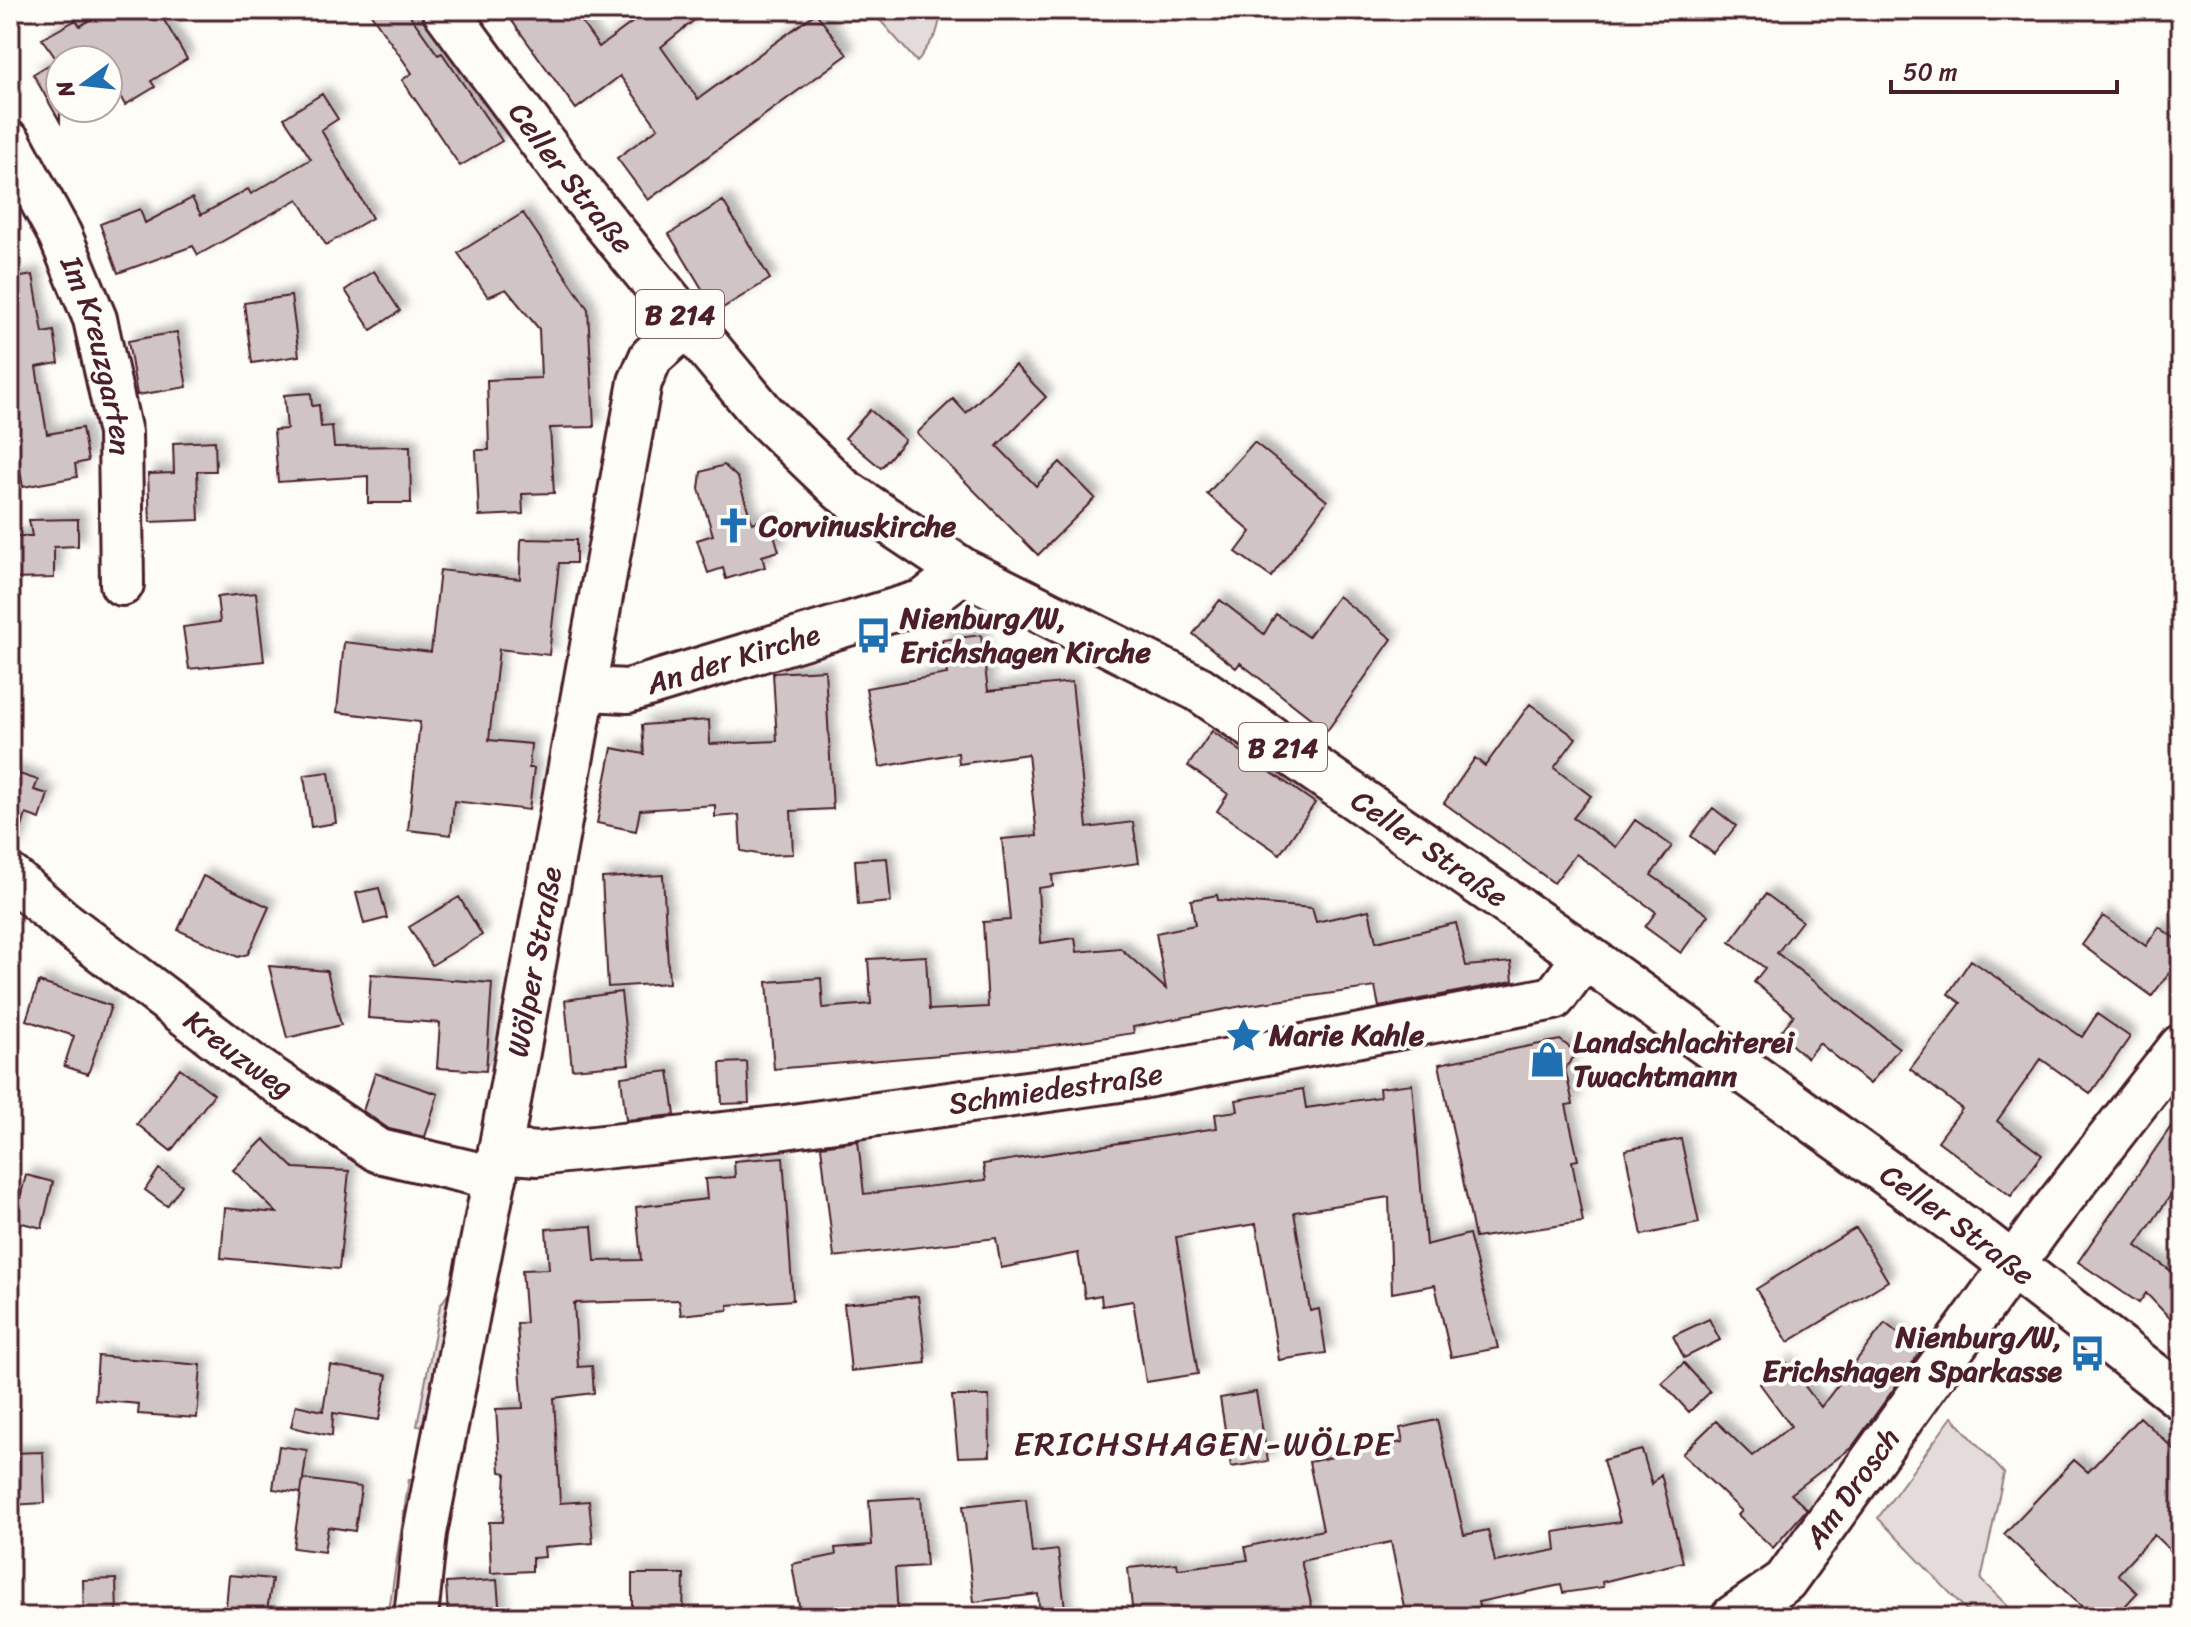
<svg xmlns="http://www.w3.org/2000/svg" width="2191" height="1627" font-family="Sriracha,sans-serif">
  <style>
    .green { fill: #e3dcda; stroke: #967e82; stroke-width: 2 }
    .building { fill: #d0c5c4; stroke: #4a1f2b; stroke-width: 2; filter: url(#shadow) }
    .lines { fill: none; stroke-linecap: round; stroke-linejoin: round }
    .minor-casing { stroke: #4a1f2b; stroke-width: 48 }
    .major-casing { stroke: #4a1f2b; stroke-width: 50 }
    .minor { stroke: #fdfcf7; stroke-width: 42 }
    .major { stroke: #fdfcf7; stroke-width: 44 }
    .labels { text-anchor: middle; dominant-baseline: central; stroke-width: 8; stroke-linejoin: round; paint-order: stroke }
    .shield { fill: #fdfcf7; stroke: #806168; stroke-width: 2 }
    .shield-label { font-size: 28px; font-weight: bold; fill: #4a1f2b }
    .street-label { font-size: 30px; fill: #4a1f2b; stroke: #fdfcf7 }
    .poi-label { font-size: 30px; font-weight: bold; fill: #4a1f2b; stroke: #fdfcf7; text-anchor: start }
    .quarter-label { font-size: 34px; letter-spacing: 2px; fill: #4a1f2b; stroke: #fdfcf7 }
  </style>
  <defs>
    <filter id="shadow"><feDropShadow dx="7" dy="-7" stdDeviation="4" flood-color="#0004"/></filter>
  </defs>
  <rect width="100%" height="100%" fill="#fdfcf7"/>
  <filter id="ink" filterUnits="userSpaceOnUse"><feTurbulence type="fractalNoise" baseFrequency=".0125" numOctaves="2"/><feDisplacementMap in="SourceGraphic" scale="16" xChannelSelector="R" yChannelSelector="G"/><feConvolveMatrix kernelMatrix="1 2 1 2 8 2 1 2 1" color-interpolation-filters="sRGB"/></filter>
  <g filter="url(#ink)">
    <!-- green -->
    <path class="green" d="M 871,10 L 943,10 L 936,34 L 917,62 Z
      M 463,1272 L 433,1428 L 417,1426 L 440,1306 Z
      M 1952,1417 L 2004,1473 L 1981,1580 L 2019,1617 L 1973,1617 L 1878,1518 Z
      M 409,1479 L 423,1483 L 405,1617 L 388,1617 Z"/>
    <!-- building -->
    <path class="building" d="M 106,10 L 158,10 L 187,59 L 151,81 L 155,87 L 125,105 L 119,94 L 108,100 L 108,60 L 60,60 L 60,122 L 33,74 L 57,60 L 42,39 L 76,20 L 80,26 Z
      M 368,10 L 406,10 L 438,55 L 442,53 L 502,141 L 460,166 L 402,80 L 412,73 Z
      M 504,10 L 573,10 L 599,47 L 649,10 L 707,10 L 661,47 L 698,99 L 816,13 L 847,55 L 648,200 L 617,158 L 658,128 L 620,76 L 576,109 Z
      M 322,94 L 338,119 L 321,130 L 372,218 L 326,245 L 298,199 L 198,255 L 193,246 L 118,273 L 100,224 L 140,209 L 145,223 L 192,198 L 201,215 L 248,189 L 251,194 L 311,159 L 284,118 Z
      M 723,201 L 770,279 L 716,312 L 669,234 Z
      M 523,213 L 588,309 L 594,427 L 550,428 L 554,493 L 522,494 L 523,514 L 479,516 L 476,450 L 489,450 L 487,380 L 541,378 L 539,329 L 506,289 L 488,297 L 458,253 Z
      M 374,271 L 400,311 L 371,330 L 345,290 Z
      M 33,275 L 43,333 L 54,331 L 59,363 L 36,367 L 47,434 L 82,428 L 88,461 L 75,464 L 77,477 L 23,487 L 10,416 L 10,407 L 18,406 L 10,363 L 10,279 Z
      M 291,296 L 299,356 L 252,363 L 244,303 Z
      M 177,332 L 187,387 L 137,395 L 128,341 Z
      M 1015,365 L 1046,397 L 997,446 L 1036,486 L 1060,462 L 1095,498 L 1038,555 L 917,433 L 953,399 L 966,413 Z
      M 311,393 L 312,406 L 319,405 L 321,427 L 332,426 L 334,447 L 410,446 L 411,503 L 368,503 L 368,476 L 278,482 L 274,430 L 287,429 L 284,395 Z
      M 870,410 L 905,440 L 881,468 L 845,438 Z
      M 215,441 L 216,471 L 197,471 L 199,520 L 150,522 L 148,474 L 174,473 L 173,443 Z
      M 1254,442 L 1327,501 L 1271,577 L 1236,552 L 1251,532 L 1207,494 Z
      M 724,465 L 738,478 L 752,523 L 769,518 L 779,551 L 762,556 L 765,567 L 726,579 L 723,568 L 708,573 L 697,540 L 713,535 L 699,489 L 701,472 Z
      M 78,519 L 78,546 L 54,547 L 54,578 L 10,579 L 10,536 L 32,536 L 29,520 Z
      M 521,539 L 576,540 L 576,563 L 559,563 L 549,655 L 499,649 L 489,740 L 531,744 L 529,768 L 534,768 L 529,810 L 454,801 L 451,835 L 408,830 L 420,722 L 337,712 L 344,642 L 431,652 L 440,570 L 520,579 Z
      M 256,593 L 264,661 L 189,669 L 183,627 L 220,622 L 217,597 Z
      M 1338,596 L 1392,639 L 1327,731 L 1240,663 L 1236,668 L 1193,634 L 1220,600 L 1264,634 L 1276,614 L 1308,637 Z
      M 981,635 L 988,691 L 1072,682 L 1087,828 L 1133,822 L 1139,863 L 1052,875 L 1053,886 L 1038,888 L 1041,943 L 1075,938 L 1077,952 L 1120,948 L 1166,989 L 1156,933 L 1195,925 L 1191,900 L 1217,895 L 1218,900 L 1312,908 L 1316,922 L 1369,910 L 1376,942 L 1456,923 L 1466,966 L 1511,962 L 1513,981 L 1379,1007 L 1375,987 L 1242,1006 L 1133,1027 L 1134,1033 L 1047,1046 L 774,1069 L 767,982 L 821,978 L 823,1008 L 871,1004 L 868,959 L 926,956 L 929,1010 L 988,1007 L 983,922 L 1010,920 L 1002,839 L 1037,836 L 1028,754 L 959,764 L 958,753 L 880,767 L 866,688 L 947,674 L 942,640 Z
      M 825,670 L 833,809 L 791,811 L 793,854 L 763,855 L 741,851 L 739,815 L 715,817 L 715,805 L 640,810 L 636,831 L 597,823 L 612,748 L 644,754 L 642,725 L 709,720 L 710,744 L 777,741 L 773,673 Z
      M 1530,704 L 1576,738 L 1554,768 L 1591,796 L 1573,818 L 1616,847 L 1635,820 L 1672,846 L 1651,875 L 1708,915 L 1681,953 L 1645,927 L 1656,912 L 1576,854 L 1554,883 L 1444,803 L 1475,758 L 1485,766 Z
      M 1212,731 L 1315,803 L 1280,854 L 1217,811 L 1228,794 L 1188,766 Z
      M 10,771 L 38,780 L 34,790 L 48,794 L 40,819 L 26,814 L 15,850 L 10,849 Z
      M 329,772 L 336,823 L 311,827 L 304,775 Z
      M 1713,808 L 1736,826 L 1714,854 L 1691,836 Z
      M 887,858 L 891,902 L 858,905 L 855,860 Z
      M 663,875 L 669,983 L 608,987 L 602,878 Z
      M 203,876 L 269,907 L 248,954 L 238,957 L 178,930 Z
      M 379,888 L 387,918 L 364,924 L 356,893 Z
      M 1766,894 L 1802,921 L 1777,953 L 1899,1048 L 1870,1084 L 1819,1043 L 1807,1058 L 1779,1034 L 1794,1015 L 1754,982 L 1765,968 L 1730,942 Z
      M 459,897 L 482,935 L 432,965 L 409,927 Z
      M 2103,916 L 2146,946 L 2159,927 L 2181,943 L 2181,956 L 2152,996 L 2082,945 Z
      M 1971,960 L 2082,1037 L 2097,1014 L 2130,1037 L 2090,1094 L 2041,1059 L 1997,1121 L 2042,1155 L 2011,1196 L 1938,1141 L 1962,1109 L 1910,1069 L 1961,1003 L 1948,994 Z
      M 269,966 L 327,971 L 341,1025 L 287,1038 Z
      M 371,974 L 492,983 L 486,1071 L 437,1068 L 440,1023 L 368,1018 Z
      M 39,982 L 111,1006 L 88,1074 L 64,1066 L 74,1036 L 26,1020 Z
      M 621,992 L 629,1064 L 572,1069 L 565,1000 Z
      M 1560,1040 L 1577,1053 L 1565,1068 L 1573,1104 L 1566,1105 L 1578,1160 L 1572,1161 L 1583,1222 L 1475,1238 L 1439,1064 Z
      M 747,1062 L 749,1103 L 722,1104 L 720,1063 Z
      M 180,1068 L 214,1094 L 171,1151 L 137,1124 Z
      M 669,1071 L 675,1115 L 626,1120 L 621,1077 Z
      M 375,1073 L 438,1094 L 425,1137 L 389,1129 L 363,1111 Z
      M 1412,1084 L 1426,1245 L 1469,1234 L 1498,1348 L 1451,1357 L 1435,1285 L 1392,1293 L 1389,1197 L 1294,1212 L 1310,1311 L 1319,1309 L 1326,1353 L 1279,1360 L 1256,1224 L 1176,1237 L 1198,1374 L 1146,1382 L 1133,1301 L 1102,1306 L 1101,1295 L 1085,1298 L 1078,1253 L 1001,1268 L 996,1238 L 834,1257 L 821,1146 L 858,1141 L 864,1194 L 986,1180 L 983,1164 L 1217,1128 L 1215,1114 L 1238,1111 L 1236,1100 L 1303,1089 L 1306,1108 L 1380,1097 L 1379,1088 Z
      M 2181,1112 L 2181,1180 L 2136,1246 L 2181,1278 L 2181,1330 L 2146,1293 L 2139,1303 L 2078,1262 Z
      M 264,1139 L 294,1168 L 349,1171 L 339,1269 L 221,1258 L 225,1208 L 277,1213 L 233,1170 Z
      M 1681,1139 L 1699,1223 L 1642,1235 L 1625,1150 Z
      M 783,1157 L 793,1300 L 728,1305 L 728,1310 L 681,1315 L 679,1300 L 574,1303 L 578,1367 L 592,1366 L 594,1393 L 554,1398 L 560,1503 L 589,1501 L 593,1543 L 544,1547 L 545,1557 L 532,1558 L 532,1571 L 491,1573 L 489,1522 L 503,1522 L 506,1473 L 500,1472 L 496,1409 L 523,1408 L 517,1324 L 526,1323 L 522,1270 L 549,1269 L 546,1229 L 592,1226 L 595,1261 L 641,1260 L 636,1207 L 707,1199 L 705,1179 L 735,1177 L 734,1161 Z
      M 159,1169 L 182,1185 L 167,1206 L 145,1190 Z
      M 26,1175 L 53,1182 L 42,1228 L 14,1221 Z
      M 1856,1228 L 1888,1281 L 1788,1342 L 1756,1289 Z
      M 918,1296 L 926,1363 L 851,1371 L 844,1304 Z
      M 1709,1319 L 1720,1340 L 1684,1358 L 1673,1336 Z
      M 1885,1323 L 1921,1351 L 1852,1447 L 1791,1494 L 1807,1509 L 1773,1548 L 1738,1515 L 1742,1511 L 1682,1454 L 1716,1421 L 1752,1456 L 1791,1426 L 1760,1384 L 1787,1363 L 1821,1407 Z
      M 98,1356 L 201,1365 L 197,1418 L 138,1414 L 139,1404 L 95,1400 Z
      M 1684,1363 L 1710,1392 L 1689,1412 L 1662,1383 Z
      M 330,1365 L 387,1375 L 379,1420 L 333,1413 L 332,1436 L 291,1427 L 296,1405 L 323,1411 Z
      M 1256,1392 L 1268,1461 L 1231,1467 L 1220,1398 Z
      M 952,1396 L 989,1396 L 990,1456 L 958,1457 Z
      M 2140,1417 L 2181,1456 L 2181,1561 L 2154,1535 L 2118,1574 L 2137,1593 L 2115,1617 L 2093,1617 L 2004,1534 L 2074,1460 L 2088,1472 Z
      M 1437,1420 L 1464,1535 L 1488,1530 L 1495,1562 L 1556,1550 L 1554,1532 L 1620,1522 L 1603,1460 L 1642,1450 L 1652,1484 L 1661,1474 L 1683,1562 L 1602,1582 L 1603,1587 L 1563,1593 L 1561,1585 L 1478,1602 L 1482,1617 L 1406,1617 L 1391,1542 L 1301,1561 L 1313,1612 L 1287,1617 L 1133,1617 L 1128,1568 L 1177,1563 L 1178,1569 L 1248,1560 L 1245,1547 L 1323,1530 L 1309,1462 L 1403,1442 L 1400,1428 Z
      M 279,1446 L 307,1450 L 301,1493 L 273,1489 Z
      M 43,1452 L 45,1503 L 10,1505 L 10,1453 Z
      M 303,1479 L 361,1487 L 355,1531 L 328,1527 L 324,1552 L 293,1548 Z
      M 921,1497 L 926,1566 L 895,1568 L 898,1617 L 801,1617 L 792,1564 L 836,1555 L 835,1548 L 872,1545 L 869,1500 Z
      M 1026,1499 L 1032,1553 L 1058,1550 L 1066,1617 L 1040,1617 L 1038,1594 L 974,1602 L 963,1506 Z
      M 632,1574 L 684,1574 L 683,1617 L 632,1617 Z
      M 229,1575 L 272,1579 L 266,1617 L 225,1617 Z
      M 116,1579 L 117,1615 L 84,1616 L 83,1580 Z
      M 497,1580 L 500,1617 L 448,1617 L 446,1583 Z"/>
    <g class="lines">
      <defs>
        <g id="minor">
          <path id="s1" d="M 10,143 L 60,235 L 95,319 L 120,433 L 122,584"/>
          <path id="s2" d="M 586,689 L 628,691 L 924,601 L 963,571"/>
          <path id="s3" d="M 10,876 L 61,920 L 253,1066 L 379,1151 L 495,1178"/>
          <path id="s4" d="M 500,1151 L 538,1154 L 778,1128 L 1141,1077 L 1554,998 L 1585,956"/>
          <path id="s5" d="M 416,1617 L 425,1533 L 500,1151 L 640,382 L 651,357 L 688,324"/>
          <path id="s6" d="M 1733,1617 L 1785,1581 L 2040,1227 L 2181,1046"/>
        </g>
        <g id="major">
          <path id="s7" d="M 445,10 L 565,173 L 688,324 L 763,414 L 842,490 L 963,571 L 1199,689 L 1585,956 L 1983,1242 L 2181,1397"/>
        </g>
      </defs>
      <!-- minor casing -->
      <use href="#minor" class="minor-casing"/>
      <!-- major casing -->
      <use href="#major" class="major-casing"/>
      <!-- minor -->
      <use href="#minor" class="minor"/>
      <!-- major -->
      <use href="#major" class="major"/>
    </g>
  </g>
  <!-- icons -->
  <defs>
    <symbol id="church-bare" viewBox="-9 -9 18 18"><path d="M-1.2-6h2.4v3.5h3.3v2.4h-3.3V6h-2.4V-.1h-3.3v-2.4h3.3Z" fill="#1f6fb2" stroke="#fdfcf7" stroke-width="2.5" paint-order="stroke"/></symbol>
    <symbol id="bus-bare" viewBox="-9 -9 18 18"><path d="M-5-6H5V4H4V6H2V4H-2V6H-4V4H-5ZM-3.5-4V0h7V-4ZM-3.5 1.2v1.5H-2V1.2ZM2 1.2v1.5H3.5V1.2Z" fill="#1f6fb2" stroke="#fdfcf7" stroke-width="2.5" paint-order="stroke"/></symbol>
    <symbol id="sight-bare" viewBox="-9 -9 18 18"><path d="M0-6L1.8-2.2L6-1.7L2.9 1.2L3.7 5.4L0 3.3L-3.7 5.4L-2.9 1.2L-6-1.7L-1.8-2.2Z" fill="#1f6fb2" stroke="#fdfcf7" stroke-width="2.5" paint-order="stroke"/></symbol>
    <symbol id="shop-bare" viewBox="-9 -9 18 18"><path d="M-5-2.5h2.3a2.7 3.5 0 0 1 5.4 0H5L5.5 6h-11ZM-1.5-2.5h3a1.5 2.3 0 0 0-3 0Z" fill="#1f6fb2" stroke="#fdfcf7" stroke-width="2.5" paint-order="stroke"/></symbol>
  </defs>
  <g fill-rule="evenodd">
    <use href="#church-bare" x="708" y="500" width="51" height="51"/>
    <use href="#bus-bare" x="848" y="610" width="51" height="51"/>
    <use href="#sight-bare" x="1218" y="1010" width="51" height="51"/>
    <use href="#shop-bare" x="1522" y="1034" width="51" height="51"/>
    <use href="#bus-bare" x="2062" y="1328" width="51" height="51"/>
  </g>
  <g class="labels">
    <!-- shield labels -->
    <g class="shield">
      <rect x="636" y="290" width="88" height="48" rx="6"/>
      <rect x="1239" y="723" width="88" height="48" rx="6"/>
    </g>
    <g class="shield-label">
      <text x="680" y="314">B 214</text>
      <text x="1283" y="747">B 214</text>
    </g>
    <!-- street labels -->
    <g class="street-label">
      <text stroke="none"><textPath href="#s7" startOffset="210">Celler Straße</textPath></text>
      <text stroke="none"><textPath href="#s1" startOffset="232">Im Kreuzgarten</textPath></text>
      <text stroke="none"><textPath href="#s2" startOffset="152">An der Kirche</textPath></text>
      <text stroke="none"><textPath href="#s7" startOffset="1314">Celler Straße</textPath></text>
      <text stroke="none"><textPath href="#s5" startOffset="666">Wölper Straße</textPath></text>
      <text stroke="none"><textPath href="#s3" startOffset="290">Kreuzweg</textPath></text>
      <text stroke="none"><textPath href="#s4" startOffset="560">Schmiedestraße</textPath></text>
      <text stroke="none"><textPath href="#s7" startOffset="1962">Celler Straße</textPath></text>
      <text stroke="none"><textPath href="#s6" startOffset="178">Am Drosch</textPath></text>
    </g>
    <!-- poi labels -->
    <g class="poi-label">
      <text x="759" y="526">Corvinuskirche</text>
      <text x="900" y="618">Nienburg/W,<tspan x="900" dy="34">Erichshagen Kirche</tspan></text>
      <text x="1269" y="1035">Marie Kahle</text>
      <text x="1573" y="1042">Landschlachterei<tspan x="1573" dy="34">Twachtmann</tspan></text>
      <text x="2062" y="1337" text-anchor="end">Nienburg/W,<tspan x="2062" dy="34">Erichshagen Sparkasse</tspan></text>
    </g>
    <!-- quarter labels -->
    <g class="quarter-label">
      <text x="1204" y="1444">ERICHSHAGEN-WÖLPE</text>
    </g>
  </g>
  <!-- margin -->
  <rect width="2191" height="1627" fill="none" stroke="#fdfcf7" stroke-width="40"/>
  <rect x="20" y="20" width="2151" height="1587" fill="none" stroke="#4a1f2b" stroke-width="3" filter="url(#ink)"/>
  <!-- north arrow -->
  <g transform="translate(84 84) rotate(255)"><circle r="38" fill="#fdfcf7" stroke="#b5a4a5" stroke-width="2"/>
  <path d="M0-6L14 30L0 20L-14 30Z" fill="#1f6fb2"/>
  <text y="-12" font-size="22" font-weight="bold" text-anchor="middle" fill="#4a1f2b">N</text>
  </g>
  <!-- scale -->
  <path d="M1891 80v12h226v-12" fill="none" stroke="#4a1f2b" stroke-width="4"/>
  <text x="1903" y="80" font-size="24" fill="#4a1f2b" stroke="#fdfcf7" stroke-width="6" paint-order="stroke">50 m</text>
</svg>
